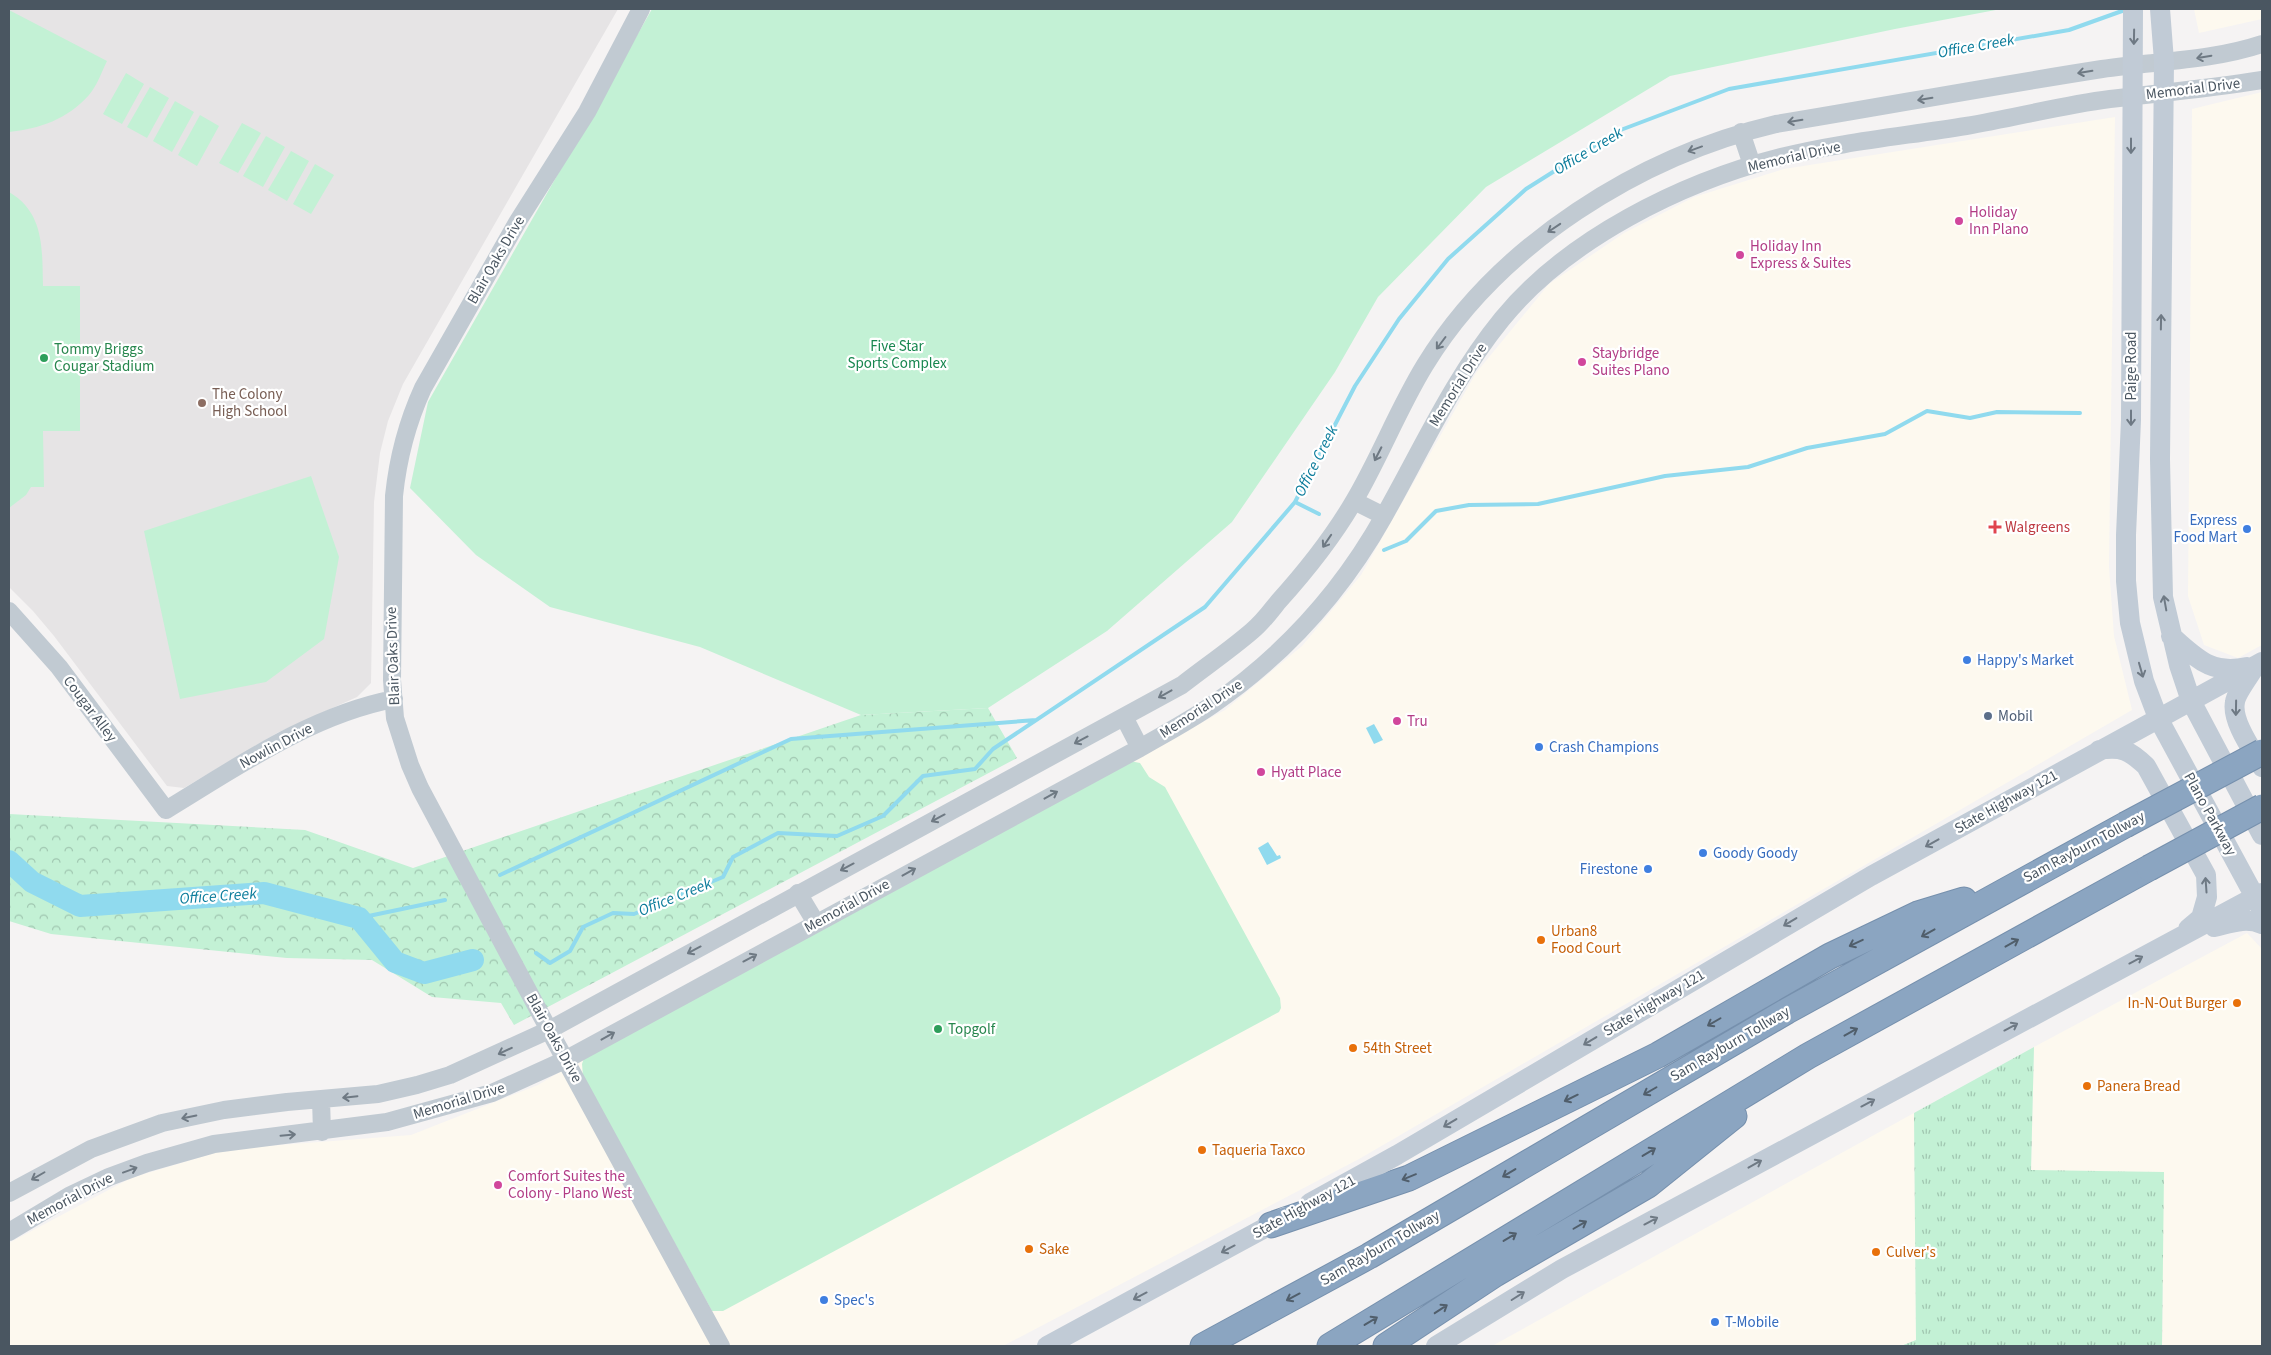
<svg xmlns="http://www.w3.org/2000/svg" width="2271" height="1355" font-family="'Source Sans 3',sans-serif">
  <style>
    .commercial { fill: #fdf9ef }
    .education { fill: #e6e4e5 }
    .grass { fill: url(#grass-tufts) }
    .forest { fill: url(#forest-crowns) }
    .park { fill: #c3f1d5 }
    .water { fill: #90daee }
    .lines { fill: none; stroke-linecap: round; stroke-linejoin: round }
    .stream { stroke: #90daee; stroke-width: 4 }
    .river { stroke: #90daee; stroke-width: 22 }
    .motorway-casing { stroke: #7690ad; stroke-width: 27 }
    .tertiary { stroke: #c1cad2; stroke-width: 18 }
    .secondary { stroke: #c1cbd6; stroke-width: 20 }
    .motorway { stroke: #8ba5c1; stroke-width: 25 }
    .motorway-bridge-casing { stroke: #7690ad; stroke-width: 27; stroke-linecap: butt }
    .motorway-bridge { stroke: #8ba5c1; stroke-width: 25 }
    .oneway { stroke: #6e7984 }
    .oneway2 { stroke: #6e7983 }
    .oneway3 { stroke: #505e6b }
    .hotel-dot { fill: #d1479c; stroke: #fff; stroke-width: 2 }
    .leisure-dot { fill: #2e9e5b; stroke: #fff; stroke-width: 2 }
    .education-dot { fill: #8d6e63; stroke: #fff; stroke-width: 2 }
    .health-dot { fill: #e0444e; stroke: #fff; stroke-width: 2 }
    .shop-dot { fill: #3f7fe0; stroke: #fff; stroke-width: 2 }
    .service-dot { fill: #5c6f8a; stroke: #fff; stroke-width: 2 }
    .food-dot { fill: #e8710a; stroke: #fff; stroke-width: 2 }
    .labels { text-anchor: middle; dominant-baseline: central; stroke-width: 4.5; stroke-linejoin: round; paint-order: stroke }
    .street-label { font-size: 15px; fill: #4a5661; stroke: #fff }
    .hotel-label { font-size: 15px; fill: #b23c85; stroke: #fff; text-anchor: start }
    .park-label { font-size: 15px; fill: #17864f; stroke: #fff }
    .leisure-label { font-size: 15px; fill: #27864d; stroke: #fff; text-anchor: start }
    .education-label { font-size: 15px; fill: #785e54; stroke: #fff; text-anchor: start }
    .shop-label { font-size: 15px; fill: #366cbe; stroke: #fff; text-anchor: start }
    .health-label { font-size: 15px; fill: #be3a42; stroke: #fff; text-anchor: start }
    .service-label { font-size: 15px; fill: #4e5e75; stroke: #fff; text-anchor: start }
    .food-label { font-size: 15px; fill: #c56008; stroke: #fff; text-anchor: start }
    .water-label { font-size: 16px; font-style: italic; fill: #0c7c9b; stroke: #fff }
  </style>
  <defs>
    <pattern id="grass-tufts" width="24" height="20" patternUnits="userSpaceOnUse" patternTransform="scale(1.25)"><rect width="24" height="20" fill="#c3f1d5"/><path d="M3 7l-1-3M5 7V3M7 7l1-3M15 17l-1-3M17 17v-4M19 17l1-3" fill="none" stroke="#a0c6b0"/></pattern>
    <pattern id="forest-crowns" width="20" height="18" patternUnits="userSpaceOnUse" patternTransform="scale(1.25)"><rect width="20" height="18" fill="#c3f1d5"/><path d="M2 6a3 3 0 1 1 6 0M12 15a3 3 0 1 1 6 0" fill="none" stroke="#a0c6b0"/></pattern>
  </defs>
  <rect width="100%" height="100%" fill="#f5f3f3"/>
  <!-- commercial -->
  <path class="commercial" d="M 2194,9 L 2262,9 L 2262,19 L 2199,33 Z
    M 2262,92 L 2262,645 L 2238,658 L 2204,645 L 2188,596 L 2192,109 Z
    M 2115,117 L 2109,567 L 2114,636 L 2132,710 L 1359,1159 L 1003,1346 L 9,1346 L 9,1243 L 131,1178 L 228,1149 L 411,1135 L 538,1085 L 590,1054 L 1225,710 L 1302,646 L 1361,575 L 1476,373 L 1549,284 L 1624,233 L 1694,197 L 1784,169 Z
    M 2247,933 L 2262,949 L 2262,1346 L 2162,1346 L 2163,1287 L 2031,1170 L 2034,1047 Z
    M 1914,1113 L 1916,1340 L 1901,1346 L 1492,1346 Z"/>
  <!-- education -->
  <path class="education" d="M 9,9 L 618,9 L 403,384 L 388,421 L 380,453 L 374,502 L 371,683 L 357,697 L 277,733 L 184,788 L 167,786 L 54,636 L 33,611 L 9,587 Z"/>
  <!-- grass -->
  <path class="grass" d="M 2034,1047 L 2031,1170 L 2164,1172 L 2162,1346 L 1901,1346 L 1916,1340 L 1914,1113 Z"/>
  <!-- forest -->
  <path class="forest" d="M 988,708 L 1017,758 L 514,1025 L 501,1003 L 432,997 L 372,960 L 287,958 L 51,934 L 9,921 L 9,814 L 305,830 L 413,868 L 861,715 Z"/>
  <!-- park -->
  <path class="park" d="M 652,9 L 2001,9 L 1895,29 L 1670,76 L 1486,187 L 1378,297 L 1335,372 L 1232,522 L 1107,631 L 988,708 L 861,715 L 700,647 L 550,607 L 476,555 L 410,488 L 428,402 Z
    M 9,10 L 107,61 C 102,71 97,86 89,95 C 68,119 39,129 9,132 Z
    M 126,73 L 144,84 L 122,124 L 103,114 Z
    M 150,87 L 169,98 L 147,138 L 127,127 Z
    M 175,101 L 194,112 L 172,152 L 153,141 Z
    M 200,115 L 219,126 L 197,166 L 178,155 Z
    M 242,123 L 261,133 L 238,173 L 219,163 Z
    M 266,136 L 285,147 L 263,187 L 243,176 Z
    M 291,151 L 309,161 L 287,201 L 268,190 Z
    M 315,164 L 334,175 L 311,214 L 293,204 Z
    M 9,192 C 45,213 42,250 43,286 L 80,286 L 80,431 L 43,431 L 44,487 L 31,487 L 26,495 L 9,508 Z
    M 311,476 L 339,557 L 324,639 L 266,682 L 180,699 L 144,531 Z
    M 1130,761 L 1140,763 L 1149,777 L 1165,787 L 1280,998 L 1281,1008 L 1279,1012 L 723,1311 L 712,1311 L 583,1076 L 582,1064 L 585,1055 Z"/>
  <!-- water -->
  <path class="water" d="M 1374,724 L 1383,740 L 1374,744 L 1366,728 Z
    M 1268,842 L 1277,856 L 1280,855 L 1281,858 L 1267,865 L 1258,848 Z"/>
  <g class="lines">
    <!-- stream -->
    <path class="stream" d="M 1295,502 L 1319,514
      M 1384,550 L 1406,541 L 1436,511 L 1469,505 L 1538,504 L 1665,476 L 1748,467 L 1807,448 L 1885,434 L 1927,411 L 1970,418 L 1997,412 L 2080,413
      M 500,875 L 791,739 L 1036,720
      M 359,918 L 445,900
      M 536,953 L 550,963 L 570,951 L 583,927 L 613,913 L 634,914 L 723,877 L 733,857 L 778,833 L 837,836 L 883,816 L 923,776 L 975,769 L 993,749 L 1205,607 L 1295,502 L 1355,386 L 1399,319 L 1448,259 L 1526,189 L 1618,131 L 1729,89 L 2069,30 L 2122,11"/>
    <!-- river -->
    <path class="river" d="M 9,861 L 32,882 L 80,906 L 264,893 L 359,918 L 395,962 L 424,973 L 473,960"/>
    <defs>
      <path id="motorway" d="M 1271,1225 L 1409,1178 L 1658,1055 L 1830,956 L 1918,914 L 1964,900
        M 1203,1346 L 1369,1256 L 1787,1011 L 2125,825
        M 1330,1346 L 1808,1056 L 2149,868
        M 1386,1346 L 1495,1274 L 1648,1185 L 1734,1116"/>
    </defs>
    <!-- motorway casing -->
    <use href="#motorway" class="motorway-casing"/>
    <!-- tertiary -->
    <path class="tertiary" d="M 641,9 L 587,112 L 518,221 L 423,388 C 407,423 398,457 394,496 L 392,680 L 395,718 L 410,765 L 420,788 L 549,1030 L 721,1346
      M 1741,132 L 1752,165
      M 1354,501 L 1384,516
      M 9,611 L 59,667 L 166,810 C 237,767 311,715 394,699
      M 1124,717 L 1140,748
      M 798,893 L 816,923
      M 321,1099 L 322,1132
      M 9,1193 L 91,1149 L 162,1123 L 224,1110 L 287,1102 L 378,1094 L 417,1085 L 450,1075 L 549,1030 L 1182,685 C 1205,667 1230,650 1252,631 C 1262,623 1270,612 1278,602 C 1306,571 1333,537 1354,501 C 1380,457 1398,409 1425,365 C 1499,244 1640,156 1776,124 C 1885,106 1993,86 2102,69 C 2155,61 2211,61 2262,44
      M 9,1232 L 69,1196 L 109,1177 L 147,1163 L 214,1144 L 387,1122 L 492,1093 L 565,1060 L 1140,748 C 1164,734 1189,721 1212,705 C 1283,656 1342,591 1384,516 C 1422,449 1453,379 1502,319 C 1567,239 1682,182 1781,157 C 1841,142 1905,136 1966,126 C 2014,118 2062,105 2110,99 C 2161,93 2212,88 2262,80"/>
    <!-- secondary -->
    <path class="secondary" d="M 2133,9 L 2131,420 L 2126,535 L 2126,581 L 2130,623 L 2144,681 L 2158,718 L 2262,910
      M 2160,9 L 2164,61 L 2160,459 L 2163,597 L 2179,665 L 2191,701 L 2262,835
      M 2171,636 C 2197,658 2210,675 2247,667
      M 2256,665 C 2251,674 2236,693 2235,702 C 2231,721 2253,751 2262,767
      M 2099,750 C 2122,746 2130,751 2146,766 L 2206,875 L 2207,897 L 2201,918 L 2188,929
      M 2214,927 C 2231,923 2246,917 2262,924
      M 1310,1203 L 1397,1155 L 1871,876 L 2262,662
      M 1047,1346 L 1285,1217
      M 1436,1346 L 1562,1269 L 2262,893"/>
    <!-- motorway -->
    <use href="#motorway" class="motorway"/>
    <defs>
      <path id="motorway-bridge" d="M 2125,825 L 2262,752
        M 2149,868 L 2262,807"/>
    </defs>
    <!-- motorway-bridge casing -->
    <use href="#motorway-bridge" class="motorway-bridge-casing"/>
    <!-- motorway-bridge -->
    <use href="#motorway-bridge" class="motorway-bridge"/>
  </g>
  <!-- one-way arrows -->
  <defs><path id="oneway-shaft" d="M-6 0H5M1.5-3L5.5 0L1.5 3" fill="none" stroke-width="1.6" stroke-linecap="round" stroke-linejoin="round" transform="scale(1.25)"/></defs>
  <g class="oneway">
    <use href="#oneway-shaft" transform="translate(2134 37) rotate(91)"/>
    <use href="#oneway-shaft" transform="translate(2131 146) rotate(90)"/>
    <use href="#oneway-shaft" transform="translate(2161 322) rotate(-89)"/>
    <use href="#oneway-shaft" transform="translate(2131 418) rotate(90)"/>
    <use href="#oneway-shaft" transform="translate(2165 603) rotate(-100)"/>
    <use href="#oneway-shaft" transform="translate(2141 670) rotate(74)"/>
    <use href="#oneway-shaft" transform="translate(2236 708) rotate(91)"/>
    <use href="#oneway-shaft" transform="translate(1932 843) rotate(151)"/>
    <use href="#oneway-shaft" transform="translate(2206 885) rotate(-94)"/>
    <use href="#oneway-shaft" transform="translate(1790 922) rotate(149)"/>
    <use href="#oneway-shaft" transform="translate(2136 960) rotate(-28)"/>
    <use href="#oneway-shaft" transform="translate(2011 1027) rotate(-28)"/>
    <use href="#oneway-shaft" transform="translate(1590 1041) rotate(149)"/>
    <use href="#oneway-shaft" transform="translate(1868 1103) rotate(-28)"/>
    <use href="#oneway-shaft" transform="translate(1450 1123) rotate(149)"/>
    <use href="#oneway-shaft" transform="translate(1755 1164) rotate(-29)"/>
    <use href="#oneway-shaft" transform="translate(1651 1221) rotate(-28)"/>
    <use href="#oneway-shaft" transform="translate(1228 1249) rotate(152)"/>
    <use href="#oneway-shaft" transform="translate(1140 1296) rotate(152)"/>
    <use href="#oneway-shaft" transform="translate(1518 1296) rotate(-32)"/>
  </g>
  <g class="oneway2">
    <use href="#oneway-shaft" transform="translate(2204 57) rotate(170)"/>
    <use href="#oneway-shaft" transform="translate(2085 72) rotate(171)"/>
    <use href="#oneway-shaft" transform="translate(1925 99) rotate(171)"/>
    <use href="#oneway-shaft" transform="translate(1795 121) rotate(171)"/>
    <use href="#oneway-shaft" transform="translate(1695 149) rotate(160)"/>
    <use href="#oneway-shaft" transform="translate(1554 228) rotate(146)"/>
    <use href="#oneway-shaft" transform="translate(1441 343) rotate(127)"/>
    <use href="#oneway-shaft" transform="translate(1378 454) rotate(117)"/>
    <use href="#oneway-shaft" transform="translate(1327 541) rotate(124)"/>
    <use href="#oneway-shaft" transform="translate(1165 694) rotate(151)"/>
    <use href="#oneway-shaft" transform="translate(1081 740) rotate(152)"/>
    <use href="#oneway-shaft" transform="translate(1051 795) rotate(-29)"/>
    <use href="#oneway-shaft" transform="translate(938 818) rotate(152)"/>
    <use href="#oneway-shaft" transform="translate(847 867) rotate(152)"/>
    <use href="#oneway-shaft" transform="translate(909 872) rotate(-29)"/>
    <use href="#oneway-shaft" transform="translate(694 950) rotate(152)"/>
    <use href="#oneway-shaft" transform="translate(750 958) rotate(-28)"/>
    <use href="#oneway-shaft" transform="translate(608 1036) rotate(-29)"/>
    <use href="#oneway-shaft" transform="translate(505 1051) rotate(155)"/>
    <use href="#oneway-shaft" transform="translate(350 1097) rotate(174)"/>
    <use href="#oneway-shaft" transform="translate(189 1117) rotate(168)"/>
    <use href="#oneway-shaft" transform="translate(288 1135) rotate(-5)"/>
    <use href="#oneway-shaft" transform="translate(130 1170) rotate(-20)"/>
    <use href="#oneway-shaft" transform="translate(38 1176) rotate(150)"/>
  </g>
  <g class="oneway3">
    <use href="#oneway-shaft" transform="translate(1928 933) rotate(151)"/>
    <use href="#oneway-shaft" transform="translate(1856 943) rotate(155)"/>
    <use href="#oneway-shaft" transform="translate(2012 943) rotate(-29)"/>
    <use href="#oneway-shaft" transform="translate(1714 1022) rotate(150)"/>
    <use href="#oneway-shaft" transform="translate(1851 1032) rotate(-29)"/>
    <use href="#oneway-shaft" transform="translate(1650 1091) rotate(150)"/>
    <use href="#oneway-shaft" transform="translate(1571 1098) rotate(154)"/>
    <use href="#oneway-shaft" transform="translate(1649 1152) rotate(-31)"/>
    <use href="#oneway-shaft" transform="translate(1509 1173) rotate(149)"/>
    <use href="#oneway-shaft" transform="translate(1409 1177) rotate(158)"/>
    <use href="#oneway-shaft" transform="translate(1580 1225) rotate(-30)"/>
    <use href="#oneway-shaft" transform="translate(1510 1237) rotate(-31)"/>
    <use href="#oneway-shaft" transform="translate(1293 1297) rotate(152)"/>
    <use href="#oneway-shaft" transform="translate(1441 1309) rotate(-33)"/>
    <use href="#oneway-shaft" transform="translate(1371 1321) rotate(-31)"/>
  </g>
  <!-- markers -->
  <g class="hotel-dot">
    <circle cx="1959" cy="221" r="5"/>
    <circle cx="1740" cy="255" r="5"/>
    <circle cx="1582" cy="362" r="5"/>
    <circle cx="1397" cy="721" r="5"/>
    <circle cx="1261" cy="772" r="5"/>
    <circle cx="498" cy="1185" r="5"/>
  </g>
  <g class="leisure-dot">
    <circle cx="44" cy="358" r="5"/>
    <circle cx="938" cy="1029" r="5"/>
  </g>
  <circle class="education-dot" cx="202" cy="403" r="5"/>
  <path class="health-dot" d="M1992.5 519.5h5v5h5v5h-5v5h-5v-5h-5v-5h5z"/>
  <g class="shop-dot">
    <circle cx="2247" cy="529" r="5"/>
    <circle cx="1967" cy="660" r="5"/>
    <circle cx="1539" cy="747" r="5"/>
    <circle cx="1703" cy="853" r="5"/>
    <circle cx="1648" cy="869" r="5"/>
    <circle cx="824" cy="1300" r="5"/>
    <circle cx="1715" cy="1322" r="5"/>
  </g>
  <circle class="service-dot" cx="1988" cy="716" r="5"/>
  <g class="food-dot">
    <circle cx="1541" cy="940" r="5"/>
    <circle cx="2237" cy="1003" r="5"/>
    <circle cx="1353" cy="1048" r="5"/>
    <circle cx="2087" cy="1086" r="5"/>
    <circle cx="1202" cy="1150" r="5"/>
    <circle cx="1029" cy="1249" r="5"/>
    <circle cx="1876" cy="1252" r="5"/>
  </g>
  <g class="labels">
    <!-- street labels -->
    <g class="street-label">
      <text transform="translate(2193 89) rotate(-7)">Memorial Drive</text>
      <text transform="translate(1794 157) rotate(-13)">Memorial Drive</text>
      <text transform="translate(496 260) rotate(-60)">Blair Oaks Drive</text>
      <text transform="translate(2131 366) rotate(-90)">Paige Road</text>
      <text transform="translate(1458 385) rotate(-58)">Memorial Drive</text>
      <text transform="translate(393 656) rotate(-92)">Blair Oaks Drive</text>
      <text transform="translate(90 709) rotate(53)">Cougar Alley</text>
      <text transform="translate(1201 709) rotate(-33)">Memorial Drive</text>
      <text transform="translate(276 746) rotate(-28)">Nowlin Drive</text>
      <text transform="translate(2006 802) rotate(-29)">State Highway 121</text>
      <text transform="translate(2210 814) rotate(61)">Plano Parkway</text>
      <text transform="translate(2084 847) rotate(-28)">Sam Rayburn Tollway</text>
      <text transform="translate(847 906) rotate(-29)">Memorial Drive</text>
      <text transform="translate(1654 1003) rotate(-31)">State Highway 121</text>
      <text transform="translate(554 1038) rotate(61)">Blair Oaks Drive</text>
      <text transform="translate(1730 1044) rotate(-30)">Sam Rayburn Tollway</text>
      <text transform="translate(459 1101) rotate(-17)">Memorial Drive</text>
      <text transform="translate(70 1199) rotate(-28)">Memorial Drive</text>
      <text transform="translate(1304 1207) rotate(-29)">State Highway 121</text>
      <text transform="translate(1380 1248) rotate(-30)">Sam Rayburn Tollway</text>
    </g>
    <!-- hotel labels -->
    <g class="hotel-label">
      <text x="1969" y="212">Holiday<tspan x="1969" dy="17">Inn Plano</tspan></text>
      <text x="1750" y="246">Holiday Inn<tspan x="1750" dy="17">Express &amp; Suites</tspan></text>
      <text x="1592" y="353">Staybridge<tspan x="1592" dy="17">Suites Plano</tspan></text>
      <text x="1407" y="721">Tru</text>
      <text x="1271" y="772">Hyatt Place</text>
      <text x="508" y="1176">Comfort Suites the<tspan x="508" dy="17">Colony - Plano West</tspan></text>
    </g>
    <!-- park labels -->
    <g class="park-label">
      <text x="897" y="346">Five Star<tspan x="897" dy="17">Sports Complex</tspan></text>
    </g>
    <!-- leisure labels -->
    <g class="leisure-label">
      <text x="54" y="349">Tommy Briggs<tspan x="54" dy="17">Cougar Stadium</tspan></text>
      <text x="948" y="1029">Topgolf</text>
    </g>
    <!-- education labels -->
    <g class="education-label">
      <text x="212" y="394">The Colony<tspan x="212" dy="17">High School</tspan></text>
    </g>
    <!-- shop labels -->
    <g class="shop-label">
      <text x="2237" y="520" text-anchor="end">Express<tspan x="2237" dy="17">Food Mart</tspan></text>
      <text x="1977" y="660">Happy's Market</text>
      <text x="1549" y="747">Crash Champions</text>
      <text x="1713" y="853">Goody Goody</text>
      <text x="1638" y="869" text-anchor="end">Firestone</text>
      <text x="834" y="1300">Spec's</text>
      <text x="1725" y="1322">T-Mobile</text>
    </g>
    <!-- health labels -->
    <g class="health-label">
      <text x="2005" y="527">Walgreens</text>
    </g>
    <!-- service labels -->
    <g class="service-label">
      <text x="1998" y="716">Mobil</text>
    </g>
    <!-- food labels -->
    <g class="food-label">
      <text x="1551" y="931">Urban8<tspan x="1551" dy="17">Food Court</tspan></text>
      <text x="2227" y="1003" text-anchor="end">In-N-Out Burger</text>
      <text x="1363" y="1048">54th Street</text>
      <text x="2097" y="1086">Panera Bread</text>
      <text x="1212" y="1150">Taqueria Taxco</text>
      <text x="1039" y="1249">Sake</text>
      <text x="1886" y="1252">Culver's</text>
    </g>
    <!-- water labels -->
    <g class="water-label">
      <text transform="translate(1976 46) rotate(-10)">Office Creek</text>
      <text transform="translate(1588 151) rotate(-31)">Office Creek</text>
      <text transform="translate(1316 461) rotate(-63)">Office Creek</text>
      <text transform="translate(218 896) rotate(-4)">Office Creek</text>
      <text transform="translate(675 897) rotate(-22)">Office Creek</text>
    </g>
  </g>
  <!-- border -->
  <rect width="2271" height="1355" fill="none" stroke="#4a5661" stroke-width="20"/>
</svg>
